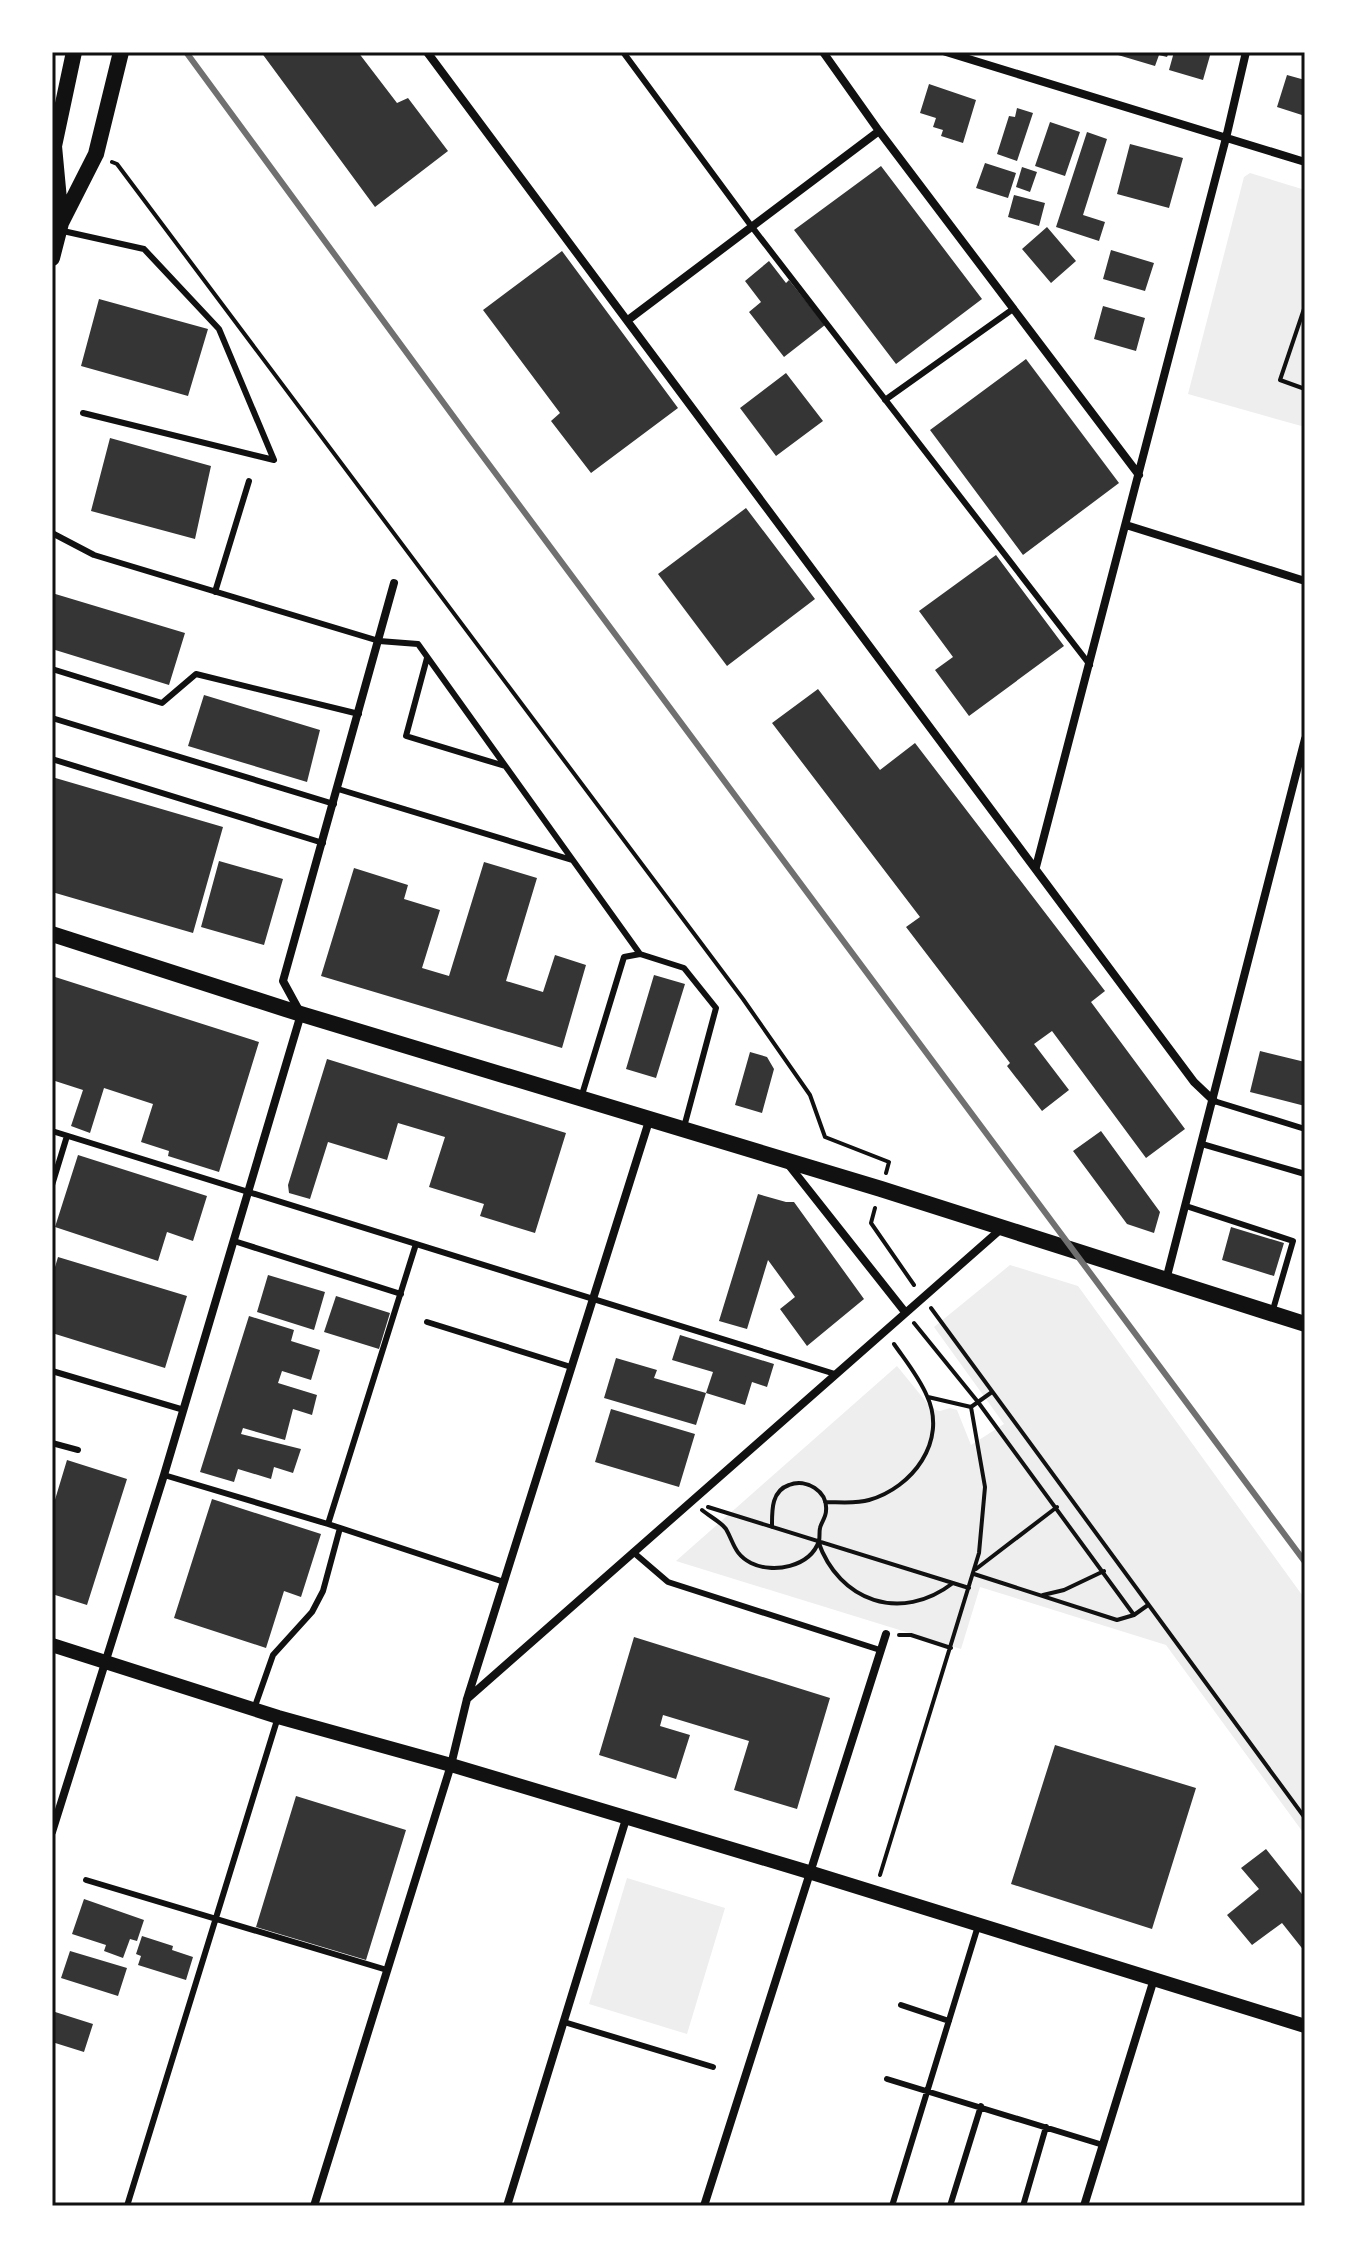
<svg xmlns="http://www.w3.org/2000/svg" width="1357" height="2258" font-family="Overpass,sans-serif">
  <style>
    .green { fill: #eee }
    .building { fill: #353535 }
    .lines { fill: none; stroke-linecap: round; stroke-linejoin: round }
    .path { stroke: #111; stroke-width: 4 }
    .service { stroke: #111; stroke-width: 6 }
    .minor { stroke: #111; stroke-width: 8 }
    .tertiary { stroke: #111; stroke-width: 14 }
    .secondary { stroke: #111; stroke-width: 16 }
    .rail { stroke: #707070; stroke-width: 6 }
    .neatline { fill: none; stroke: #111; stroke-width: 3 }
  </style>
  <rect width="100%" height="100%" fill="#fff"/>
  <!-- green -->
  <path class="green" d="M 1250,173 L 1305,190 L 1305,427 L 1188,394 L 1244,177 Z
    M 1010,1265 L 1078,1286 L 1305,1599 L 1305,1835 L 1166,1645 L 980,1587 L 961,1649 L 676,1561 L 897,1366 L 932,1409 L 940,1411 L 950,1408 L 957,1410 L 971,1445 L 1004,1424 L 934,1327 Z
    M 627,1878 L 725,1908 L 687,2034 L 589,2004 Z"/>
  <!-- building -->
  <path class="building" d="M 261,52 L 358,52 L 397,103 L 408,98 L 448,151 L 375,207 Z
    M 1119,52 L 1169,52 L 1167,57 L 1159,55 L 1155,66 L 1118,55 Z
    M 1174,52 L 1211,52 L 1203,80 L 1169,70 Z
    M 1287,75 L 1305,80 L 1305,116 L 1277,107 Z
    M 929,84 L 976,100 L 963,143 L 941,136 L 943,130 L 933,127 L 936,118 L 920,113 Z
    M 1017,108 L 1033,113 L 1017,161 L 997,154 L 1009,116 L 1015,117 Z
    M 1050,122 L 1080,132 L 1065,176 L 1035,166 Z
    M 1087,132 L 1107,139 L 1083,215 L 1105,222 L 1099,241 L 1056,227 Z
    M 1130,144 L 1183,158 L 1169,208 L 1117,194 Z
    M 985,163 L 1016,173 L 1008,198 L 976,188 Z
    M 881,166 L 982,299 L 896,364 L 794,230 Z
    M 1022,167 L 1037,172 L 1030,192 L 1016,187 Z
    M 1014,195 L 1045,203 L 1039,226 L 1008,217 Z
    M 1047,227 L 1076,261 L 1051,283 L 1022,249 Z
    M 1111,250 L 1154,263 L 1145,291 L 1103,279 Z
    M 562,251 L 678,408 L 591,473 L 551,421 L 560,413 L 483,310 Z
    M 769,261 L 786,283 L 789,280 L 825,325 L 784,357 L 749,312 L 761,302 L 745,281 Z
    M 99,299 L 208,329 L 188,396 L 81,366 Z
    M 1103,306 L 1145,318 L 1136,351 L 1094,339 Z
    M 1026,359 L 1119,483 L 1023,555 L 930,430 Z
    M 786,373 L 823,421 L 776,456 L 740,408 Z
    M 110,438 L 211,466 L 195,539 L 91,511 Z
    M 746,508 L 815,599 L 727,666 L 658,574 Z
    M 996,555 L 1064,646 L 969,716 L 935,670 L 953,657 L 919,611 Z
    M 52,593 L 185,633 L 169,685 L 52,649 Z
    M 818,689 L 880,770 L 915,743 L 1105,991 L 1091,1002 L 1185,1129 L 1146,1158 L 1052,1031 L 1034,1044 L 1069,1090 L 1042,1111 L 1007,1066 L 1010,1063 L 906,927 L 920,917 L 772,723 Z
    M 204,695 L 320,730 L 307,782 L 188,746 Z
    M 52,777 L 223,827 L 193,933 L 52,892 Z
    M 219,861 L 283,879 L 264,945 L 201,927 Z
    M 484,862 L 537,878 L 506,981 L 543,992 L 555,955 L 586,965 L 562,1048 L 321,976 L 354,868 L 408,885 L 404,899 L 440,910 L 422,968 L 449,976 Z
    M 654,975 L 685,984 L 656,1078 L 626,1069 Z
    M 52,976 L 259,1042 L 219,1172 L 168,1156 L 169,1151 L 141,1142 L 153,1104 L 104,1088 L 90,1133 L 71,1126 L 83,1090 L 52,1080 Z
    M 1260,1051 L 1305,1062 L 1305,1106 L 1250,1092 Z
    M 750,1052 L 767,1057 L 774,1069 L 762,1113 L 735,1105 Z
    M 327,1059 L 566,1133 L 535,1233 L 480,1216 L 484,1204 L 429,1187 L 445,1137 L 398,1123 L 387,1160 L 328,1142 L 310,1199 L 289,1193 L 288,1185 Z
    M 1101,1131 L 1160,1212 L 1154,1233 L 1127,1224 L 1073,1151 Z
    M 78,1155 L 207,1196 L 193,1241 L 167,1232 L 158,1261 L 55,1227 Z
    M 758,1194 L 786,1202 L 794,1202 L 864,1299 L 807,1346 L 780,1309 L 795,1297 L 768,1260 L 747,1329 L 719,1321 Z
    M 1231,1227 L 1284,1243 L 1274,1276 L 1222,1260 Z
    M 58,1257 L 187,1296 L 165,1368 L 52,1333 L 52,1277 Z
    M 268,1275 L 325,1292 L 314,1330 L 257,1312 Z
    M 336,1296 L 390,1313 L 379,1349 L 324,1332 Z
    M 249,1316 L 294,1330 L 291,1341 L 320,1350 L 311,1380 L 282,1371 L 278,1383 L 317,1395 L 312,1415 L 293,1409 L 285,1440 L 243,1428 L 241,1434 L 301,1449 L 293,1473 L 274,1467 L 271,1479 L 238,1469 L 234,1482 L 200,1472 Z
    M 680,1335 L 774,1364 L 767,1387 L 752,1382 L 745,1405 L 706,1393 L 713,1372 L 672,1360 Z
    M 616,1358 L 657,1370 L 654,1378 L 706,1393 L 696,1425 L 604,1398 Z
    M 611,1409 L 695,1434 L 679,1487 L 595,1462 Z
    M 67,1460 L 127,1479 L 87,1605 L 52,1594 L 52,1502 L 54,1503 Z
    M 212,1499 L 321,1534 L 301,1597 L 284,1591 L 266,1648 L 174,1618 Z
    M 634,1637 L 830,1698 L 797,1809 L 734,1790 L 749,1741 L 663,1715 L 660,1726 L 690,1735 L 676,1779 L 599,1755 Z
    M 1055,1745 L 1196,1788 L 1152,1929 L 1011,1884 Z
    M 296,1796 L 406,1830 L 366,1960 L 256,1927 Z
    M 1266,1849 L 1305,1898 L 1305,1952 L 1282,1923 L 1252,1945 L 1227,1915 L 1259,1889 L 1241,1868 Z
    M 84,1899 L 144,1920 L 137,1941 L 130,1939 L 123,1958 L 104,1951 L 106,1945 L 72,1934 Z
    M 142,1936 L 173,1946 L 172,1950 L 193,1957 L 186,1980 L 138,1965 L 141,1956 L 136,1954 Z
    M 70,1951 L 127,1968 L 118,1996 L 61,1978 Z
    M 52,2011 L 93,2024 L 84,2052 L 52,2042 Z"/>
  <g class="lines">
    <!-- path -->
    <path class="path" d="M 112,162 L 117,164 L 743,999 L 810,1095 L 825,1137 L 889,1162 L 886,1173
      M 1305,306 L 1280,380 L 1305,389
      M 875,1208 L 871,1223 L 914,1285
      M 931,1308 L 1305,1818
      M 914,1323 L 978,1402 L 1134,1615
      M 928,1397 L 971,1407 L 992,1392
      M 825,1502 C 839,1502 856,1504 869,1500 C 912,1488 948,1441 927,1396 C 919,1377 905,1360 894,1344
      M 708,1507 L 969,1588
      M 702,1510 C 709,1516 721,1522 726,1529 C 734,1543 734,1554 751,1563 C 773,1574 810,1567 819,1541 C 820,1537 819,1532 820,1528 C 821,1523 826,1517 826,1511 C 828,1491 806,1478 789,1485 C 771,1491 772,1511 772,1527
      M 818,1541 C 839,1602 901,1623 953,1583
      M 976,1569 L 1057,1507
      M 974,1574 L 1117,1620 L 1134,1615 L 1148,1605
      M 1043,1595 L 1064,1590 L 1104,1571
      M 899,1635 L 911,1635 L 951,1648
      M 880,1875 L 979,1553 L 985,1487 L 971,1407"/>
    <!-- service -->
    <path class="service" d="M 623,52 L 752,227 L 1090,665
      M 63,231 L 144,249 L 219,329 L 274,460 L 83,413
      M 885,400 L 1013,309
      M 52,533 L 94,555 L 379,641 L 418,644 L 640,954
      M 215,592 L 249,481
      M 427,658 L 406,736 L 505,766
      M 52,669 L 162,703 L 196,674 L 359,714
      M 52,718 L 334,804
      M 52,759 L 323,843
      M 338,789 L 572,860
      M 581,1098 L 624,957 L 640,954 L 684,968 L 716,1008 L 684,1127
      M 1214,1101 L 1305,1129
      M 52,1131 L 835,1374
      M 1202,1144 L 1305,1174
      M 52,1185 L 67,1136
      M 1186,1206 L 1293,1241 L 1272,1313
      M 234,1241 L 401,1294
      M 427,1322 L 571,1367
      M 52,1371 L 184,1410
      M 52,1443 L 78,1450
      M 164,1475 L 328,1524 L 504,1582
      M 328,1524 L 416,1244
      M 633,1552 L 668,1582 L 880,1650
      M 254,1709 L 273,1655 L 312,1612 L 323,1591 L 340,1528
      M 86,1880 L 387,1970
      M 901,2005 L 949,2021
      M 564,2022 L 713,2067
      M 887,2079 L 1103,2145
      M 127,2206 L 278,1717
      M 892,2206 L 978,1926
      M 950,2206 L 981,2106
      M 1023,2206 L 1046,2127"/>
    <!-- minor -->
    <path class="minor" d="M 427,52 L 1194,1082 L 1214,1101
      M 823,52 L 879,131 L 1139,475
      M 946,52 L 1305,162
      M 628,320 L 879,131
      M 1126,525 L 1305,581
      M 1036,867 L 1226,138 L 1246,52
      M 788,1164 L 905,1312
      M 1166,1280 L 1305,739
      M 467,1699 L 1001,1229
      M 52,1832 L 164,1475 L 301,1014 L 283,981 L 394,583
      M 314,2206 L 451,1765 L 467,1699 L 649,1121
      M 507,2206 L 626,1819
      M 704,2206 L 886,1634
      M 1084,2206 L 1154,1979"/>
    <!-- tertiary -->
    <path class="tertiary" d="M 52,1645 L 278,1717 L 451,1765 L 812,1873 L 1305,2026"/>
    <!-- secondary -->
    <path class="secondary" d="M 61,221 L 54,146 L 74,52
      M 52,258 L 61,223 L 96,154 L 121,52
      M 52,934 L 301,1014 L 881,1189 L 1305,1324"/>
    <!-- rail -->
    <path class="rail" d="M 186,52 L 470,439 L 1305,1562"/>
  </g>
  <!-- border -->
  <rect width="1357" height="2258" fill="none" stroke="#ffffff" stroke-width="108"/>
  <rect x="54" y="54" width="1249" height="2150" class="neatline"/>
</svg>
